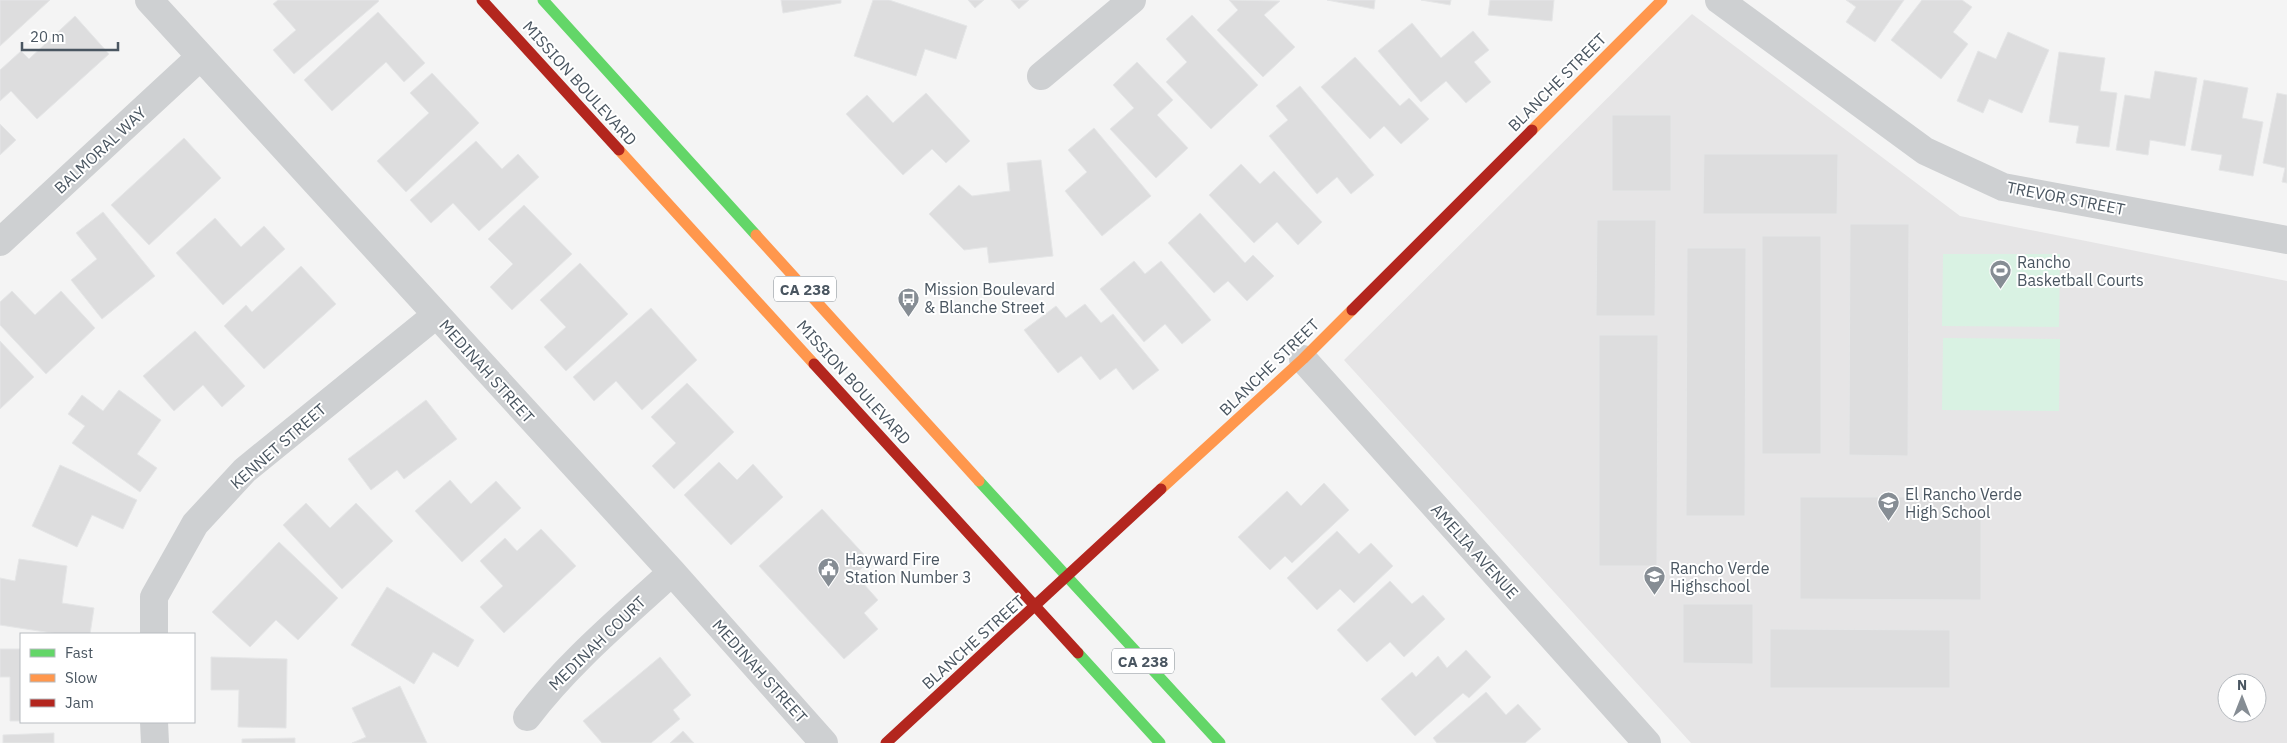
<svg xmlns="http://www.w3.org/2000/svg" width="2287" height="743" font-family="'IBM Plex Sans',sans-serif">
  <style>
    .education { fill: #e6e5e6; fill-rule: evenodd }
    .pitch { fill: #d9f2e3 }
    .building { fill: #ddddde; stroke: #e5e6e7 }
    .lines { fill: none; stroke-linecap: round; stroke-linejoin: round }
    .street { stroke: #ced0d2; stroke-width: 28 }
    .fast { stroke: #63d668; stroke-width: 11 }
    .slow { stroke: #ff974d; stroke-width: 11 }
    .jam { stroke: #b3261e; stroke-width: 11 }
    .labels { text-anchor: middle; dominant-baseline: central; stroke-width: 4; stroke-linejoin: round; paint-order: stroke }
    .shield { fill: #fff; stroke: #808990; stroke-width: 1 }
    .shield-label { font-size: 15px; font-weight: bold; fill: #4a5661 }
    .street-label { font-size: 16px; fill: #4a5661; stroke: #fff }
    .poi-label { font-size: 16px; fill: #4a5661; stroke: #fff; text-anchor: start }
  </style>
  <rect width="100%" height="100%" fill="#f4f4f4"/>
  <!-- education -->
  <path class="education" d="M 1692,14 L 1960,216 L 2287,281 L 2287,743 L 1691,743 L 1344,360 ZM 2227,683 L 2257,683 L 2257,713 L 2227,713 Z"/>
  <!-- pitch -->
  <path class="pitch" d="M 1943,254 L 2060,254 L 2059,327 L 1942,326 Z
    M 1943,338 L 2060,339 L 2059,411 L 1942,410 Z"/>
  <!-- building -->
  <path class="building" d="M 0,0 L 50,0 L 0,46 Z
    M 278,0 L 378,0 L 379,1 L 294,74 L 273,50 L 296,30 L 273,4 Z
    M 781,0 L 841,0 L 841,3 L 783,13 Z
    M 873,0 L 889,0 L 967,26 L 956,59 L 925,49 L 916,76 L 854,56 Z
    M 968,0 L 984,0 L 975,8 Z
    M 1011,0 L 1029,0 L 1019,9 Z
    M 1229,0 L 1280,1 L 1264,15 L 1295,47 L 1263,77 L 1217,30 L 1238,10 Z
    M 1327,0 L 1375,0 L 1374,9 Z
    M 1421,0 L 1451,0 L 1450,5 Z
    M 1490,0 L 1554,0 L 1552,21 L 1488,15 Z
    M 1846,0 L 1904,0 L 1875,42 L 1846,22 L 1856,7 Z
    M 1922,0 L 1962,0 L 1972,7 L 1953,32 L 1968,44 L 1941,79 L 1891,40 Z
    M 378,12 L 425,63 L 404,82 L 386,62 L 332,111 L 304,80 Z
    M 1192,15 L 1258,85 L 1211,129 L 1166,82 L 1187,62 L 1166,39 Z
    M 75,16 L 109,54 L 37,119 L 11,91 L 0,101 L 0,70 L 21,51 L 29,59 Z
    M 1412,23 L 1441,58 L 1473,31 L 1489,50 L 1474,62 L 1491,82 L 1466,103 L 1446,81 L 1421,102 L 1378,51 Z
    M 2008,32 L 2049,50 L 2022,113 L 1989,99 L 1983,113 L 1957,101 L 1978,51 L 1996,59 Z
    M 2059,52 L 2105,58 L 2100,91 L 2117,93 L 2109,147 L 2076,143 L 2079,126 L 2049,122 Z
    M 1355,57 L 1400,106 L 1409,98 L 1429,119 L 1401,144 L 1384,126 L 1370,139 L 1321,87 Z
    M 1137,62 L 1173,100 L 1157,115 L 1188,148 L 1156,178 L 1110,129 L 1134,108 L 1113,85 Z
    M 2155,71 L 2197,78 L 2185,146 L 2150,140 L 2148,155 L 2116,150 L 2125,95 L 2150,99 Z
    M 432,73 L 479,123 L 406,192 L 377,161 L 429,113 L 410,93 Z
    M 2204,80 L 2248,88 L 2242,118 L 2263,122 L 2253,176 L 2219,170 L 2222,155 L 2191,150 Z
    M 1300,86 L 1374,175 L 1351,194 L 1337,177 L 1317,194 L 1269,136 L 1288,120 L 1276,106 Z
    M 926,93 L 970,141 L 946,163 L 932,149 L 903,175 L 846,114 L 867,95 L 893,123 Z
    M 2277,93 L 2287,95 L 2287,183 L 2282,182 L 2285,168 L 2263,163 Z
    M 1612,115 L 1671,115 L 1671,191 L 1612,191 Z
    M 0,124 L 16,140 L 0,155 Z
    M 1094,128 L 1151,196 L 1102,236 L 1065,191 L 1087,172 L 1068,150 Z
    M 184,138 L 221,178 L 149,245 L 111,205 Z
    M 476,141 L 502,169 L 518,154 L 539,177 L 479,231 L 453,203 L 431,223 L 410,200 Z
    M 1704,154 L 1838,154 L 1837,214 L 1703,214 Z
    M 1041,160 L 1053,256 L 989,263 L 987,247 L 964,250 L 929,214 L 959,185 L 972,196 L 1010,191 L 1007,163 Z
    M 1241,164 L 1260,184 L 1274,171 L 1322,222 L 1298,245 L 1277,222 L 1254,243 L 1209,195 Z
    M 524,205 L 572,254 L 512,310 L 490,287 L 513,264 L 488,239 Z
    M 103,212 L 155,276 L 102,319 L 71,280 L 97,259 L 76,233 Z
    M 1200,213 L 1245,263 L 1253,255 L 1274,276 L 1247,301 L 1228,281 L 1214,293 L 1168,243 Z
    M 215,218 L 241,247 L 264,226 L 285,249 L 223,305 L 176,253 Z
    M 1597,220 L 1656,220 L 1655,316 L 1596,316 Z
    M 1850,224 L 1909,224 L 1908,456 L 1849,455 Z
    M 1762,236 L 1821,236 L 1821,454 L 1762,454 Z
    M 1687,248 L 1746,248 L 1745,516 L 1686,516 Z
    M 1134,261 L 1145,274 L 1161,261 L 1211,320 L 1182,344 L 1165,324 L 1144,342 L 1100,289 Z
    M 580,263 L 628,314 L 566,371 L 544,347 L 566,327 L 540,300 Z
    M 301,266 L 336,304 L 264,369 L 224,326 L 246,305 L 252,312 Z
    M 12,291 L 35,315 L 61,291 L 95,328 L 46,374 L 0,325 L 0,302 Z
    M 1085,304 L 1101,323 L 1113,314 L 1159,370 L 1133,390 L 1116,368 L 1100,380 L 1081,356 L 1058,373 L 1024,330 L 1056,306 L 1066,318 Z
    M 651,308 L 697,360 L 642,410 L 616,381 L 594,401 L 573,377 Z
    M 195,331 L 245,386 L 222,407 L 203,385 L 174,411 L 143,376 Z
    M 1599,335 L 1658,335 L 1657,566 L 1599,566 Z
    M 0,341 L 34,377 L 0,409 Z
    M 687,383 L 734,432 L 674,489 L 652,466 L 676,443 L 651,417 Z
    M 119,390 L 161,420 L 137,454 L 157,468 L 140,492 L 72,443 L 85,426 L 68,414 L 82,395 L 103,411 Z
    M 426,400 L 457,439 L 404,479 L 397,470 L 371,490 L 348,459 Z
    M 719,462 L 737,480 L 753,464 L 783,497 L 731,545 L 684,495 Z
    M 60,465 L 137,500 L 123,529 L 92,515 L 77,547 L 32,526 Z
    M 450,480 L 471,504 L 496,481 L 521,508 L 462,562 L 415,511 Z
    M 1324,483 L 1349,510 L 1292,563 L 1285,556 L 1270,570 L 1238,537 L 1287,491 L 1301,506 Z
    M 1800,497 L 1981,497 L 1981,600 L 1800,599 Z
    M 306,503 L 330,528 L 356,503 L 393,541 L 342,589 L 283,525 Z
    M 822,509 L 870,561 L 855,574 L 878,600 L 864,613 L 878,629 L 844,659 L 759,566 Z
    M 541,529 L 576,566 L 504,633 L 480,607 L 503,586 L 480,561 L 505,538 L 517,551 Z
    M 1337,531 L 1359,554 L 1371,543 L 1393,566 L 1354,603 L 1340,589 L 1317,610 L 1287,578 Z
    M 279,542 L 338,598 L 298,640 L 276,620 L 250,647 L 212,612 Z
    M 19,559 L 67,566 L 62,603 L 94,608 L 90,634 L 58,634 L 0,625 L 0,578 L 15,581 Z
    M 1390,581 L 1412,604 L 1423,595 L 1445,619 L 1404,657 L 1390,642 L 1367,662 L 1337,630 Z
    M 387,587 L 474,640 L 458,667 L 433,652 L 414,684 L 351,645 Z
    M 1683,604 L 1753,604 L 1753,664 L 1683,663 Z
    M 1770,629 L 1950,630 L 1950,688 L 1770,688 Z
    M 0,649 L 21,649 L 21,721 L 10,721 L 10,677 L 0,677 Z
    M 1466,650 L 1491,677 L 1469,698 L 1463,693 L 1415,736 L 1381,699 L 1412,672 L 1416,677 L 1438,656 L 1447,668 Z
    M 211,657 L 287,659 L 286,728 L 238,727 L 239,690 L 211,690 Z
    M 660,657 L 691,695 L 673,710 L 680,719 L 651,743 L 602,743 L 583,721 Z
    M 400,686 L 427,743 L 352,743 L 366,737 L 352,708 Z
    M 1486,692 L 1506,715 L 1518,704 L 1541,729 L 1525,743 L 1437,743 L 1433,738 Z
    M 683,731 L 694,743 L 670,743 Z
    M 54,733 L 54,743 L 3,743 L 3,735 Z
    M 295,738 L 295,743 L 242,743 L 242,739 Z"/>
  <g class="lines">
    <!-- street -->
    <path class="street" d="M 149,0 L 672,572 L 824,743
      M 1719,0 L 1925,151 L 2003,187 L 2287,240
      M 1041,76 L 1132,0
      M 0,242 L 200,57
      M 1303,359 L 1647,743
      M 154,634 L 154,597 L 195,524 L 245,470 L 436,315
      M 527,717 C 568,663 621,619 672,572
      M 154,722 L 155,743"/>
    <!-- fast -->
    <path class="fast" d="M 543,0 L 756,235
      M 979,481 L 1220,743
      M 1078,653 L 1160,743"/>
    <!-- slow -->
    <path class="slow" d="M 1532,130 L 1662,0
      M 619,150 L 814,364
      M 756,235 L 979,481
      M 1161,489 L 1303,359 L 1352,310"/>
    <!-- jam -->
    <path class="jam" d="M 482,0 L 619,150
      M 1352,310 L 1532,130
      M 814,364 L 1078,653
      M 886,743 L 1161,489"/>
  </g>
  <!-- icons -->
  <defs>
    <symbol id="stadium-pin" viewBox="-11 -11 22 30"><path d="M0 17L-7.5 6A9.5 9.5 0 1 1 7.5 6Z" fill="#868d94" stroke="#fff"/><path d="M0-5a6.5 5 0 1 0 0 10a6.5 5 0 1 0 0-10ZM-3.5-1.8h7v3.6h-7Z" fill="#fff"/></symbol>
    <symbol id="bus-pin" viewBox="-11 -11 22 30"><path d="M0 17L-7.5 6A9.5 9.5 0 1 1 7.5 6Z" fill="#868d94" stroke="#fff"/><path d="M-5-6H5V4H4V6H2V4H-2V6H-4V4H-5ZM-3.5-4V0h7V-4ZM-3.5 1.2v1.5H-2V1.2ZM2 1.2v1.5H3.5V1.2Z" fill="#fff"/></symbol>
    <symbol id="school-pin" viewBox="-11 -11 22 30"><path d="M0 17L-7.5 6A9.5 9.5 0 1 1 7.5 6Z" fill="#868d94" stroke="#fff"/><path d="M0-5L7-2L0 1L-7-2ZM-4 1L0 2.5L4 1V4Q0 6-4 4Z" fill="#fff"/></symbol>
    <symbol id="civic-pin" viewBox="-11 -11 22 30"><path d="M0 17L-7.5 6A9.5 9.5 0 1 1 7.5 6Z" fill="#868d94" stroke="#fff"/><path d="M-.6-6.5H3V-4.5H.6V-3L4-1V1h2V6H-6V1h2V-1L-.6-3ZM-1.2 2.5V6h2.4V2.5Z" fill="#fff"/></symbol>
  </defs>
  <g fill-rule="evenodd">
    <use href="#stadium-pin" x="1988" y="258" width="25" height="34"/>
    <use href="#bus-pin" x="896" y="286" width="25" height="34"/>
    <use href="#school-pin" x="1876" y="490" width="25" height="34"/>
    <use href="#civic-pin" x="816" y="556" width="25" height="34"/>
    <use href="#school-pin" x="1642" y="564" width="25" height="34"/>
  </g>
  <g class="labels">
    <!-- shield labels -->
    <g class="shield">
      <rect x="774" y="276.5" width="62" height="25" rx="4"/>
      <rect x="1112" y="648.5" width="62" height="25" rx="4"/>
    </g>
    <g class="shield-label">
      <text x="805" y="289">CA 238</text>
      <text x="1143" y="661">CA 238</text>
    </g>
    <!-- street labels -->
    <g class="street-label">
      <text transform="translate(1557 82) rotate(-45)">BLANCHE STREET</text>
      <text transform="translate(580 83) rotate(48)">MISSION BOULEVARD</text>
      <text transform="translate(100 150) rotate(-43)">BALMORAL WAY</text>
      <text transform="translate(2066 198) rotate(11)">TREVOR STREET</text>
      <text transform="translate(1269 367) rotate(-44)">BLANCHE STREET</text>
      <text transform="translate(487 371) rotate(48)">MEDINAH STREET</text>
      <text transform="translate(854 382) rotate(48)">MISSION BOULEVARD</text>
      <text transform="translate(278 446) rotate(-41)">KENNET STREET</text>
      <text transform="translate(1475 551) rotate(48)">AMELIA AVENUE</text>
      <text transform="translate(973 642) rotate(-42)">BLANCHE STREET</text>
      <text transform="translate(597 643) rotate(-44)">MEDINAH COURT</text>
      <text transform="translate(760 671) rotate(48)">MEDINAH STREET</text>
    </g>
    <!-- poi labels -->
    <g class="poi-label">
      <text x="2017" y="262">Rancho<tspan x="2017" dy="18">Basketball Courts</tspan></text>
      <text x="924" y="289">Mission Boulevard<tspan x="924" dy="18">&amp; Blanche Street</tspan></text>
      <text x="1905" y="494">El Rancho Verde<tspan x="1905" dy="18">High School</tspan></text>
      <text x="845" y="559">Hayward Fire<tspan x="845" dy="18">Station Number 3</tspan></text>
      <text x="1670" y="568">Rancho Verde<tspan x="1670" dy="18">Highschool</tspan></text>
    </g>
  </g>
  <!-- legend -->
  <rect x="20" y="633" width="175" height="90" fill="#ffffff" stroke="#b7bbc0"/>
  <rect x="30" y="649" width="25" height="8" fill="#63d668" stroke="#b7bbc0"/>
  <text x="65" y="658" font-size="15" fill="#4a5661">Fast</text>
  <rect x="30" y="674" width="25" height="8" fill="#ff974d" stroke="#b7bbc0"/>
  <text x="65" y="683" font-size="15" fill="#4a5661">Slow</text>
  <rect x="30" y="699" width="25" height="8" fill="#b3261e" stroke="#b7bbc0"/>
  <text x="65" y="708" font-size="15" fill="#4a5661">Jam</text>
  <!-- north arrow -->
  <g transform="translate(2242 698)"><circle r="24" fill="#ffffff" stroke="#b7bbc0"/>
  <path d="M0-4L9 19L0 12L-9 19Z" fill="#868d94"/>
  <text y="-8" font-size="14" font-weight="bold" text-anchor="middle" fill="#4a5661">N</text>
  </g>
  <!-- scale -->
  <path d="M22 42v8h96v-8" fill="none" stroke="#4a5661" stroke-width="2.5"/>
  <text x="30" y="42" font-size="15" fill="#4a5661" stroke="#ffffff" stroke-width="4" paint-order="stroke">20 m</text>
</svg>
